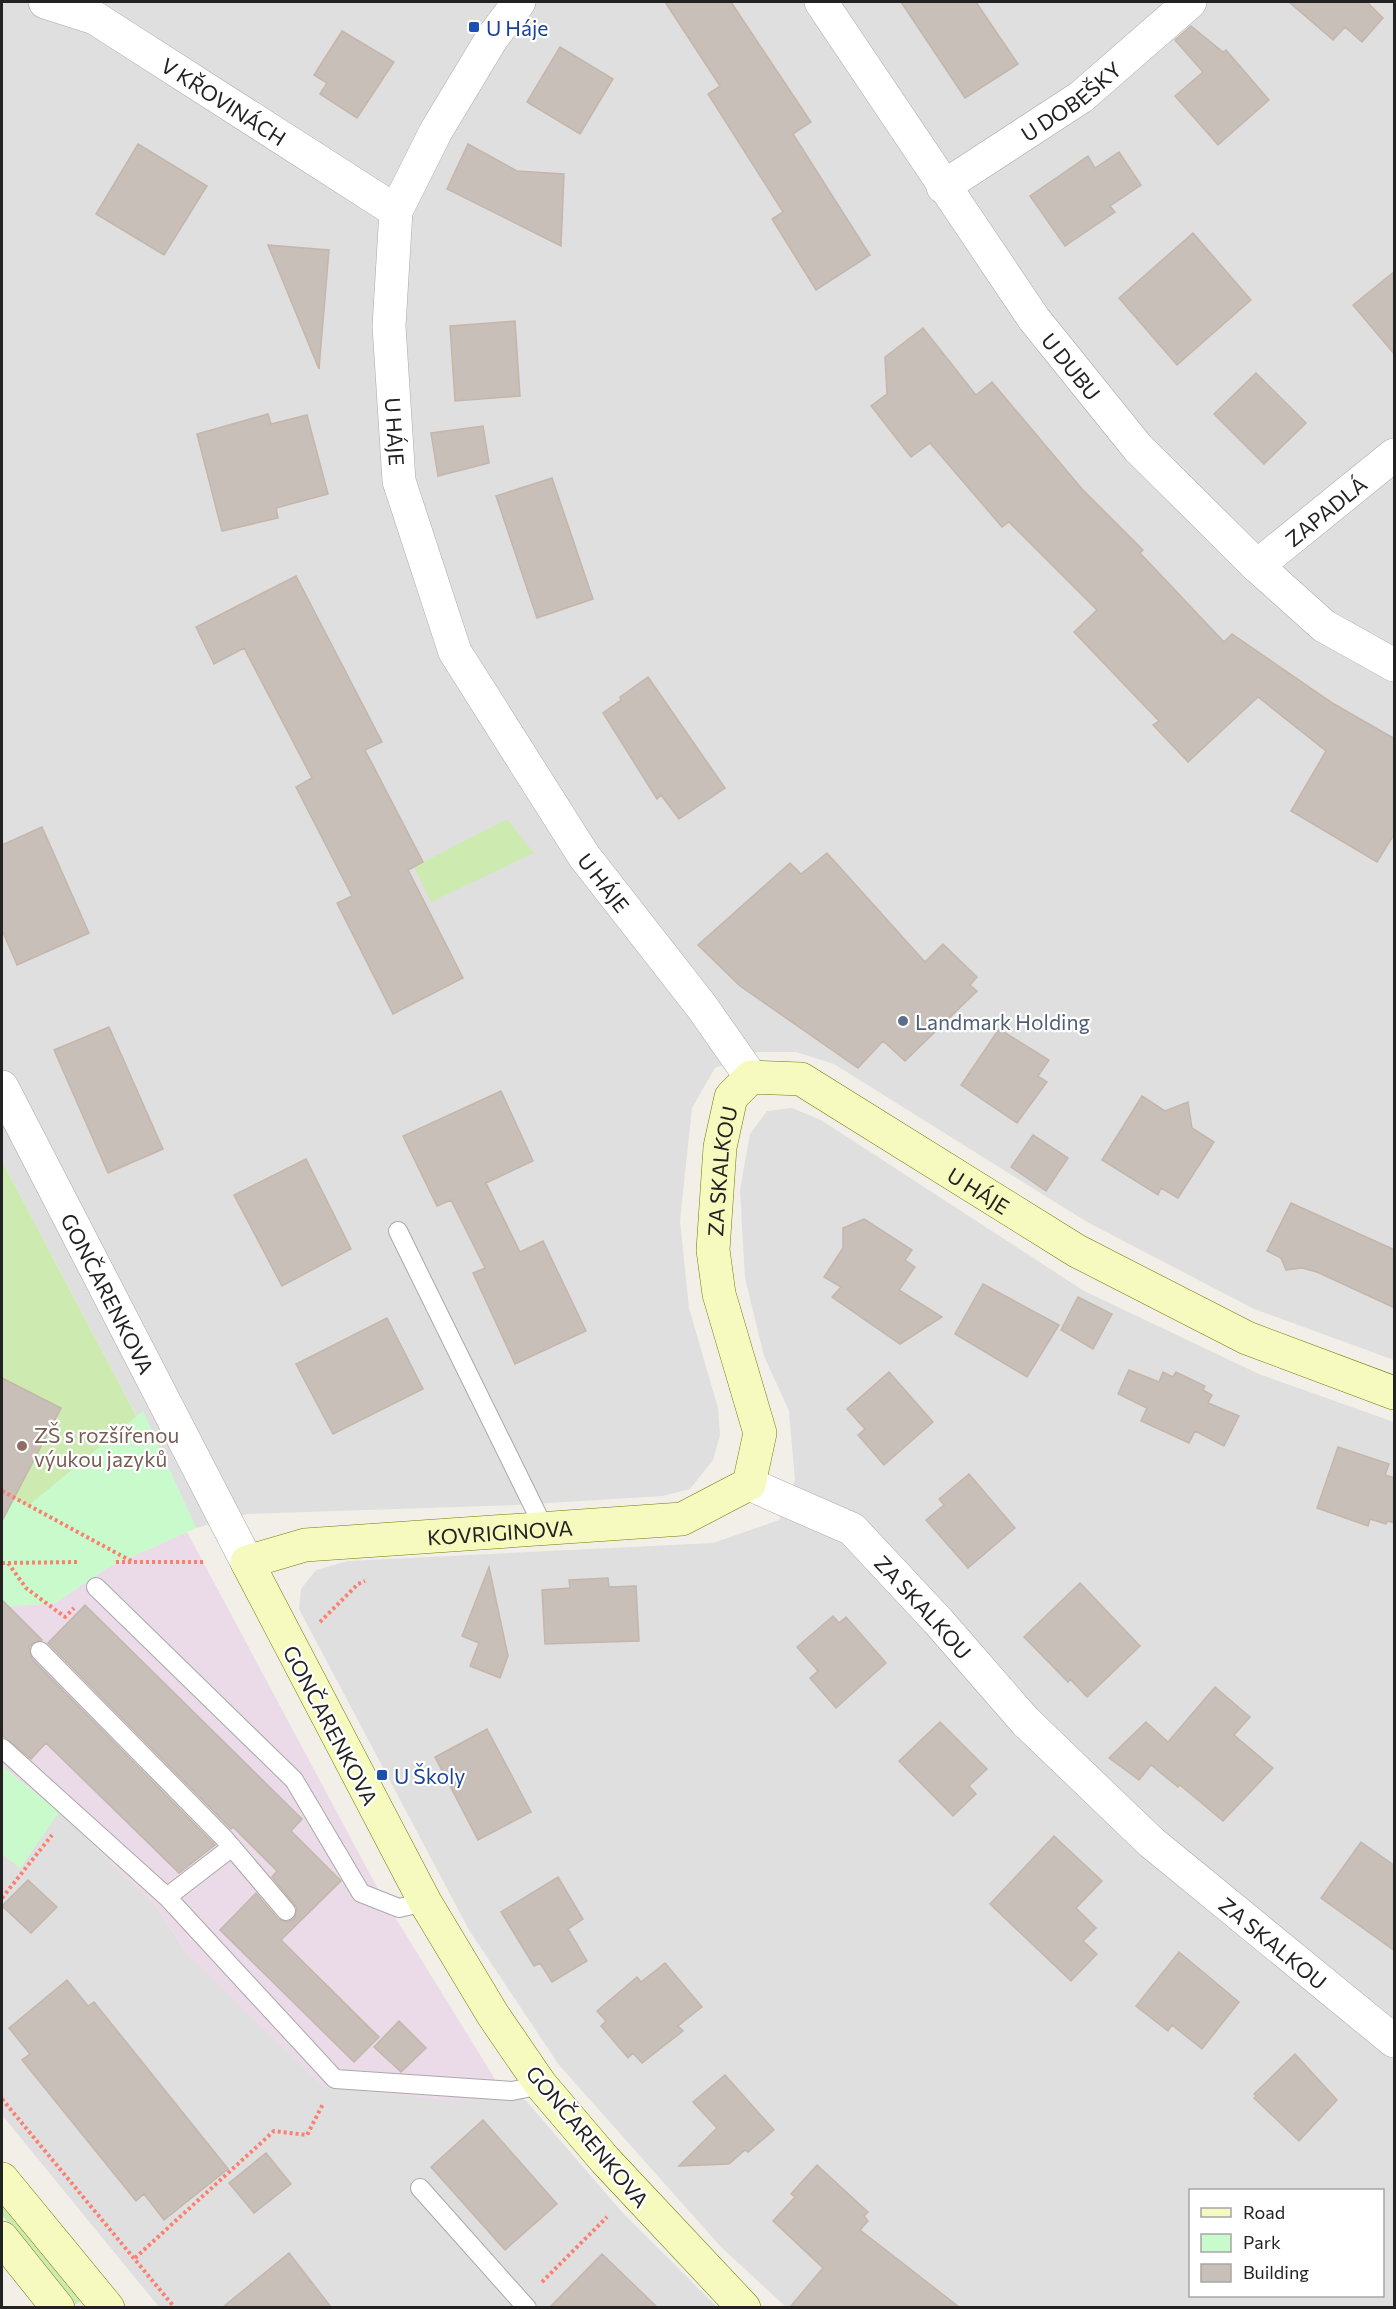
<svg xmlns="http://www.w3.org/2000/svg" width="1396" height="2309" font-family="Commissioner,sans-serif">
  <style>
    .residential { fill: #e0dfdf; fill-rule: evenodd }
    .industrial { fill: #ebdbe8 }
    .grass { fill: #cdebb0 }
    .park { fill: #c8facc }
    .building { fill: #c7bfb8; stroke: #c4b6ab; stroke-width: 1.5 }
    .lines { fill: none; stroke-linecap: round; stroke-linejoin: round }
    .lane-casing { stroke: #a9a9a9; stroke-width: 20 }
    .street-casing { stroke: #a9a9a9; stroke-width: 34 }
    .secondary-casing { stroke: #707d05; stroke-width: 34 }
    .path { stroke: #fa8072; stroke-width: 4; stroke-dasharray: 3 3; stroke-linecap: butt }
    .lane { stroke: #fff; stroke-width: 18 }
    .street { stroke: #fff; stroke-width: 33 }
    .secondary { stroke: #f7fabf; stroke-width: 33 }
    .transit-dot { fill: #1a4fb4; stroke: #fff; stroke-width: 2 }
    .service-dot { fill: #5c6f8a; stroke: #fff; stroke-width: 2 }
    .education-dot { fill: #8d6e63; stroke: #fff; stroke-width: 2 }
    .labels { text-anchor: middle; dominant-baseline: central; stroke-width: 4.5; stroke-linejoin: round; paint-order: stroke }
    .transit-label { font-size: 21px; fill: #164399; stroke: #fff; text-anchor: start }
    .street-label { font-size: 21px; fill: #222; stroke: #fff }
    .service-label { font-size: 21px; fill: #4e5e75; stroke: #fff; text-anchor: start }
    .education-label { font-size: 21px; fill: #785e54; stroke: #fff; text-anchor: start }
  </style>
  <rect width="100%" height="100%" fill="#f2efe9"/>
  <!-- residential -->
  <path class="residential" d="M 2,2 L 1394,2 L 1394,1360 L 1254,1309 L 1087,1222 L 834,1064 L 796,1052 L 757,1052 L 715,1068 L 692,1108 L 680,1221 L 689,1308 L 718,1408 L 720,1435 L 713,1460 L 690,1489 L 663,1496 L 516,1505 L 247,1514 L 196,1528 L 143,1412 L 137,1417 L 2,1161 Z
    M 792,1108 L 821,1120 L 1084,1291 L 1259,1374 L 1394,1422 L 1394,2307 L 786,2307 L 721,2247 L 559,2065 L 469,1930 L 299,1609 L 301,1589 L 316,1570 L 348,1561 L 713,1543 L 779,1520 L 795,1481 L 789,1411 L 764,1356 L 745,1278 L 740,1190 L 750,1134 L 767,1111 ZM 1190,2190 L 1382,2190 L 1382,2296 L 1190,2296 Z
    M 59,1812 L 155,1905 L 188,1955 L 521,2095 L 622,2212 L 717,2307 L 159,2307 L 2,2115 L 2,1854 L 20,1868 Z"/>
  <!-- industrial -->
  <path class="industrial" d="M 187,1532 L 379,1891 L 506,2097 L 453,2101 L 323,2087 L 188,1955 L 155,1905 L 59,1812 L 2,1766 L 2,1607 L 55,1603 L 107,1568 Z"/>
  <!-- grass -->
  <path class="grass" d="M 507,819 L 534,853 L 431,902 L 414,867 Z
    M 2,1161 L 159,1459 L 2,1549 L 2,1472 L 22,1482 L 61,1408 L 2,1378 Z
    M 2,2197 L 82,2300 L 76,2304 L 70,2301 L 2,2215 Z"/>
  <!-- park -->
  <path class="park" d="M 143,1411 L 196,1528 L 107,1568 L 55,1603 L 2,1607 L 2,1491 L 28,1506 Z
    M 2,1766 L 59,1812 L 20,1868 L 2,1854 Z"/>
  <!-- building -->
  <path class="building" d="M 665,2 L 731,2 L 811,122 L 793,134 L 870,255 L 816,290 L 772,219 L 783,212 L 708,94 L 720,86 Z
    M 901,2 L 976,2 L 1018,64 L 965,98 Z
    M 1289,2 L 1367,2 L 1383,18 L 1362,42 L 1345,27 L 1333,40 Z
    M 1191,26 L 1223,52 L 1226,50 L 1269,100 L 1218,145 L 1175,96 L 1203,72 L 1175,40 Z
    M 342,31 L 394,62 L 357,118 L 320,94 L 327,83 L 314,75 Z
    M 560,47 L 613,79 L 580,134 L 527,102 Z
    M 138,144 L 207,186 L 164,255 L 96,214 Z
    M 468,144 L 517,171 L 564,174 L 561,246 L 447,189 Z
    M 1119,152 L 1141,185 L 1110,206 L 1115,212 L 1065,246 L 1030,196 L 1088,156 L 1095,168 Z
    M 1193,233 L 1251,300 L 1177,365 L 1119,298 Z
    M 268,245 L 329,250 L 319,369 Z
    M 1395,271 L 1395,355 L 1353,305 Z
    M 515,321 L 520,396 L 455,401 L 450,326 Z
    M 923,328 L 976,395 L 992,382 L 1082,489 L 1143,550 L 1140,553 L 1224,642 L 1232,634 L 1334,704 L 1395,739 L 1395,833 L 1377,862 L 1291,811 L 1326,751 L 1258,697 L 1188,762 L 1153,725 L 1159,721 L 1074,632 L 1097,610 L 1009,522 L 1002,527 L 930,443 L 911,457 L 871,406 L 887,394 L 885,357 Z
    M 1256,373 L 1306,423 L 1264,464 L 1214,414 Z
    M 268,414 L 271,424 L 307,415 L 328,494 L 276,508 L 278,518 L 222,531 L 197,434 Z
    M 483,426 L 489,463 L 438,476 L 431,433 Z
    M 552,478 L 593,599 L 537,618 L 496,496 Z
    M 296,576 L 382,742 L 365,750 L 423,862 L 408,870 L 463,978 L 393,1014 L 337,903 L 352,896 L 296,787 L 312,778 L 244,648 L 214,664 L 196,627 Z
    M 648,677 L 725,788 L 679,819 L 661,795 L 657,799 L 603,713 L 621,700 L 620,697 Z
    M 42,827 L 89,933 L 17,965 L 2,930 L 2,845 Z
    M 827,853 L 925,962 L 943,944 L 977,977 L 970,985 L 977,991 L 905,1061 L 883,1041 L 858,1068 L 740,986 L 698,945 L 790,863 L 801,874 Z
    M 109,1027 L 163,1149 L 108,1173 L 54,1050 Z
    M 999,1029 L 1049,1060 L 1038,1076 L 1047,1082 L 1017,1123 L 961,1085 Z
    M 501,1091 L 533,1161 L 486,1183 L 520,1252 L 543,1241 L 586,1331 L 515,1364 L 473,1273 L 485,1268 L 451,1200 L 437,1206 L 403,1136 Z
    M 1142,1096 L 1165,1111 L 1188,1102 L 1192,1128 L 1214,1142 L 1178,1198 L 1161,1188 L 1158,1195 L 1102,1160 Z
    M 1033,1135 L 1068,1158 L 1046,1191 L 1011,1167 Z
    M 306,1159 L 351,1249 L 282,1286 L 234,1195 Z
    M 1291,1203 L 1395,1250 L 1395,1308 L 1317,1272 L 1302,1268 L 1286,1270 L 1281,1258 L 1267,1251 Z
    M 864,1219 L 912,1250 L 905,1260 L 915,1267 L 899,1290 L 942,1317 L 900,1344 L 832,1297 L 841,1287 L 824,1277 L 843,1248 L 843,1228 Z
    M 983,1284 L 1059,1325 L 1027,1377 L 955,1334 Z
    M 1078,1297 L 1112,1314 L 1093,1349 L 1061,1330 Z
    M 387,1318 L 423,1389 L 333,1434 L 296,1364 Z
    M 1129,1370 L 1159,1382 L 1163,1372 L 1173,1377 L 1176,1372 L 1205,1386 L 1203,1390 L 1212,1395 L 1208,1403 L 1239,1416 L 1224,1446 L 1195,1431 L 1189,1443 L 1141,1421 L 1147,1408 L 1118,1394 Z
    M 889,1372 L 933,1422 L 884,1465 L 858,1435 L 865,1429 L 847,1409 Z
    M 2,1378 L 61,1408 L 2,1521 Z
    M 1338,1447 L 1389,1464 L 1385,1475 L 1395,1478 L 1395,1523 L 1387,1521 L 1386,1524 L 1370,1519 L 1368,1526 L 1317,1508 Z
    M 969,1474 L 1015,1528 L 968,1568 L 926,1520 L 944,1505 L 939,1499 Z
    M 489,1567 L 508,1656 L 500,1678 L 470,1666 L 479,1643 L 462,1636 Z
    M 608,1578 L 609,1587 L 636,1586 L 639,1641 L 545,1644 L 542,1590 L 570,1588 L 569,1580 Z
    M 1080,1583 L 1140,1646 L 1087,1697 L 1070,1679 L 1068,1682 L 1024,1637 Z
    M 2,1600 L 42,1640 L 33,1643 L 29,1647 L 32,1659 L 215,1845 L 179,1873 L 46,1743 L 31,1759 L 2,1735 Z
    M 85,1605 L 302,1819 L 291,1831 L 341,1881 L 281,1940 L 379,2037 L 354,2062 L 220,1930 L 256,1893 L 278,1919 L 287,1922 L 294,1919 L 297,1908 L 272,1877 L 277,1871 L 233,1827 L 231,1829 L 48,1643 Z
    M 833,1616 L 839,1623 L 846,1617 L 886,1663 L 836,1708 L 810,1678 L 818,1671 L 797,1647 Z
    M 1215,1687 L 1250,1717 L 1234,1735 L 1273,1768 L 1223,1821 L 1180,1785 L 1178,1787 L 1151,1765 L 1139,1780 L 1109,1758 L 1146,1722 L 1168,1742 Z
    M 940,1722 L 987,1769 L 969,1786 L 976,1794 L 953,1816 L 899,1761 Z
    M 487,1729 L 531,1812 L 478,1840 L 435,1757 Z
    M 1054,1836 L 1102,1881 L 1076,1908 L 1096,1928 L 1083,1941 L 1097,1954 L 1071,1981 L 990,1904 Z
    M 1361,1842 L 1395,1866 L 1395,1951 L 1321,1898 Z
    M 558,1877 L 583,1919 L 568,1929 L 587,1961 L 552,1982 L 540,1963 L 534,1966 L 501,1912 Z
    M 28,1880 L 57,1907 L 31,1933 L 2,1906 Z
    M 1179,1952 L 1239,2002 L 1202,2049 L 1172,2025 L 1168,2031 L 1136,2006 Z
    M 665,1963 L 702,2007 L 678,2026 L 683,2031 L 642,2063 L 633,2053 L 628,2058 L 601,2026 L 606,2021 L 597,2011 L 637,1977 L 641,1982 Z
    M 67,1980 L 88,2006 L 94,2002 L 228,2169 L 164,2220 L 144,2194 L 136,2201 L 22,2060 L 30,2054 L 9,2028 Z
    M 399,2021 L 426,2048 L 401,2072 L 374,2047 Z
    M 1295,2054 L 1337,2100 L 1299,2141 L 1254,2098 L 1256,2096 L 1254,2094 Z
    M 725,2075 L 774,2130 L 748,2152 L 745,2150 L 729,2164 L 679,2166 L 717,2128 L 693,2102 Z
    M 483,2120 L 557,2204 L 505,2250 L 431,2167 Z
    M 266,2153 L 291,2184 L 254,2213 L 229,2183 Z
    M 817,2165 L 868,2212 L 864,2216 L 868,2221 L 860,2230 L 959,2307 L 790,2307 L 823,2268 L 773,2221 L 795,2197 L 791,2194 Z
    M 289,2253 L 331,2307 L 223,2307 Z
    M 602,2254 L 657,2307 L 550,2307 Z"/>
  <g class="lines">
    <defs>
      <path id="lane" d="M 398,1231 L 544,1528
        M 96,1587 L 294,1780 L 361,1893 L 399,1908 L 425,1902
        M 40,1651 L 224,1838 L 286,1911
        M 2,1748 L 167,1897 L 335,2079 L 512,2091 L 541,2085
        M 167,1897 L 232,1847
        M 420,2188 L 527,2308"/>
      <g id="street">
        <path id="s1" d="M 45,2 L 95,18 L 396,211"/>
        <path id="s2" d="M 519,2 L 492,38 L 436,131 L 396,211 L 389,326 L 399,481 L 455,652 L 584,856 L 702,1007 L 751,1077"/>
        <path id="s3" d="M 821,2 L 1034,319 L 1138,448 L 1257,566 L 1324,626 L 1394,665"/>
        <path id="s4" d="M 943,187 L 1081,97 L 1190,2"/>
        <path id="s5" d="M 1257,566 L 1394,455"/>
        <path id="s6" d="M 2,1087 L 247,1562"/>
        <path id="s7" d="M 749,1484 L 852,1529 L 938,1621 L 1025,1721 L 1151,1842 L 1394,2041"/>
      </g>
      <g id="secondary">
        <path d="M 2,2179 L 108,2308"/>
        <path d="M 2,2238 L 58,2308"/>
        <path id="s8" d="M 744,2308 L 605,2160 L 541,2085 L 493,2015 L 425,1902 L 247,1562 L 305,1545 L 682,1519 L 749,1484 L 760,1433 L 719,1294 L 713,1250 L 720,1147 L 731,1097 L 751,1077 L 801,1079 L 1077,1251 L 1247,1338 L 1394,1393"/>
      </g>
    </defs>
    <!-- lane casing -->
    <use href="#lane" class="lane-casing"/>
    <!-- street casing -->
    <use href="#street" class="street-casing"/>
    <!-- secondary casing -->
    <use href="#secondary" class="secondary-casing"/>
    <!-- path -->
    <path class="path" d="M 2,1491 L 133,1562
      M 116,1562 L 205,1562
      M 2,1563 L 79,1562
      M 8,1563 L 26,1588 L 65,1617 L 74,1608
      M 320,1622 L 358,1584 L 365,1581
      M 2,1898 L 52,1835
      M 2,2099 L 175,2308
      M 135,2258 L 274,2131 L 307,2135 L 323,2104
      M 542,2282 L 607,2217"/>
    <!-- lane -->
    <use href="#lane" class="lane"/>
    <!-- street -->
    <use href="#street" class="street"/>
    <!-- secondary -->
    <use href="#secondary" class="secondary"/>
  </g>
  <!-- markers -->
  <g class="transit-dot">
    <rect x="468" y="21" width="12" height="12" rx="3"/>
    <rect x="376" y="1769" width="12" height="12" rx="3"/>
  </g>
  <circle class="service-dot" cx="903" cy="1021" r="6"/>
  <circle class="education-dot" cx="22" cy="1446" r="6"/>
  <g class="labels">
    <!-- transit labels -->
    <g class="transit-label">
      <text x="486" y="27">U Háje</text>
      <text x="394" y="1775">U Školy</text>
    </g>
    <!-- street labels -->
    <g class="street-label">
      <text stroke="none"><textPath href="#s4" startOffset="154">U DOBEŠKY</textPath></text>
      <text stroke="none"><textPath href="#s1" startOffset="206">V KŘOVINÁCH</textPath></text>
      <text stroke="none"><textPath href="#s3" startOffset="442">U DUBU</textPath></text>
      <text stroke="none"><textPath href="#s2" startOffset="464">U HÁJE</textPath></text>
      <text stroke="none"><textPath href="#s5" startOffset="88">ZAPADLÁ</textPath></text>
      <text stroke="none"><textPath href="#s2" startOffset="968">U HÁJE</textPath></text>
      <text stroke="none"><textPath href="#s8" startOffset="1737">ZA SKALKOU</textPath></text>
      <text stroke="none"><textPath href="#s8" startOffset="2100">U HÁJE</textPath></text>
      <text stroke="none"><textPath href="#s6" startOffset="232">GONČARENKOVA</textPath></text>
      <text stroke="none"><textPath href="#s8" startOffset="1158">KOVRIGINOVA</textPath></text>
      <text stroke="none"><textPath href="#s7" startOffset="218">ZA SKALKOU</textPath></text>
      <text transform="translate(331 1725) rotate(62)">GONČARENKOVA</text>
      <text stroke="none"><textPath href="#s7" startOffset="704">ZA SKALKOU</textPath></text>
      <text transform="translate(588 2136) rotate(50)">GONČARENKOVA</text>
    </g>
    <!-- service labels -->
    <g class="service-label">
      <text x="915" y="1021">Landmark Holding</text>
    </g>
    <!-- education labels -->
    <g class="education-label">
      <text x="34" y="1434">ZŠ s rozšířenou<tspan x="34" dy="24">výukou jazyků</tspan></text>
    </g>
  </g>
  <!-- border -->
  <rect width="1396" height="2309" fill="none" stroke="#222222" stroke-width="6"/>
  <!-- legend -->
  <rect x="1189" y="2189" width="195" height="108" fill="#ffffff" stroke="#a7a7a7" stroke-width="1.5"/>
  <rect x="1201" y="2208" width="30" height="9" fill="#f7fabf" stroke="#a7a7a7" stroke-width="1.5"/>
  <text x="1243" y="2219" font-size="18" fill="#222222">Road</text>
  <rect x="1201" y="2234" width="30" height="18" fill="#c8facc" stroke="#a7a7a7" stroke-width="1.5"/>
  <text x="1243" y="2249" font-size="18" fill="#222222">Park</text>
  <rect x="1201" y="2264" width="30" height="18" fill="#c7bfb8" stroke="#a7a7a7" stroke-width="1.5"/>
  <text x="1243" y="2279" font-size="18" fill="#222222">Building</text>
</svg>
